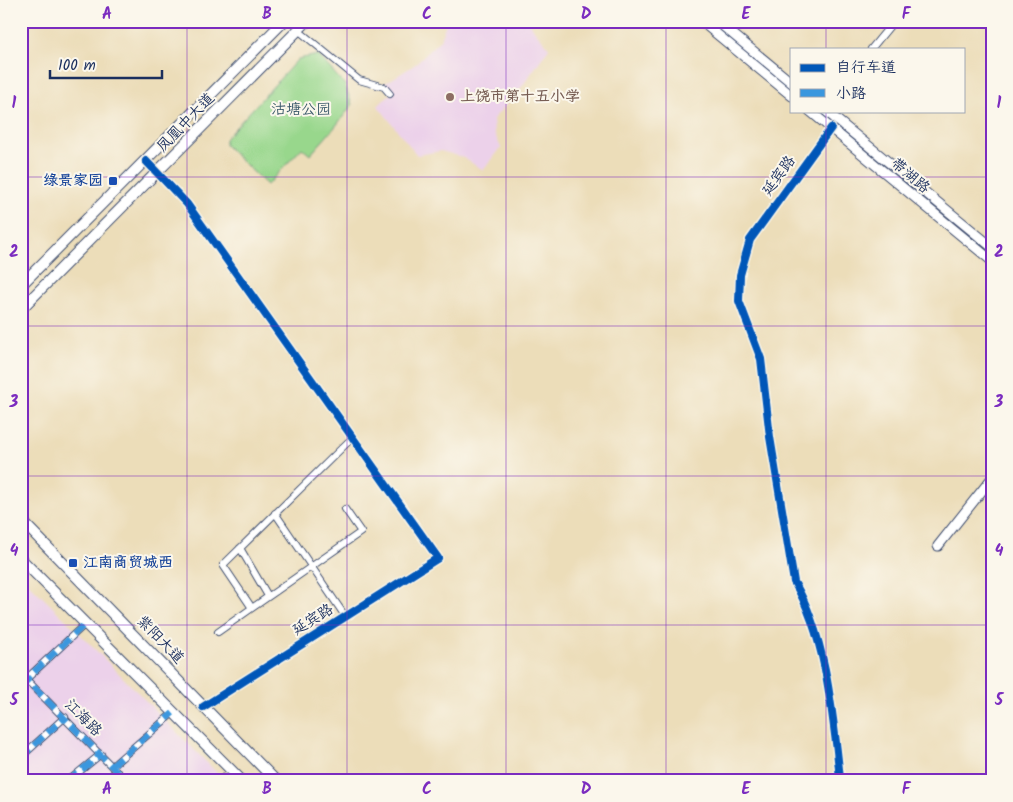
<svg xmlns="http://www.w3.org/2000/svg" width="1013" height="802" font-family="Kalam,'LXGW WenKai TC',sans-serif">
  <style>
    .built { fill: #ecd1ea }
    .green { fill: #98d78c; stroke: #5a8375 }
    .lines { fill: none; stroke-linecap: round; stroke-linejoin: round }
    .street-casing { stroke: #3a496c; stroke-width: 8 }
    .secondary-casing { stroke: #3a496c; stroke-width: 11 }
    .primary-casing { stroke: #3a496c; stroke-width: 12 }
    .street { stroke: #fff; stroke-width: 6 }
    .secondary { stroke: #fff; stroke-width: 9 }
    .primary { stroke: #fff; stroke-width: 10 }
    .quiet { stroke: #3a97de; stroke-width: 6; stroke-dasharray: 12 6; stroke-linecap: butt }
    .cycleway-casing { stroke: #fbf7ec; stroke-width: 11 }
    .cycleway { stroke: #0057b8; stroke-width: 8 }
    .grid { fill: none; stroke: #7b2cbf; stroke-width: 1; stroke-opacity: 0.55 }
    .education-dot { fill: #8d6e63; stroke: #fbf7ec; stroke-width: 2 }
    .transit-dot { fill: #1a4fb4; stroke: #fbf7ec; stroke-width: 2 }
    .labels { text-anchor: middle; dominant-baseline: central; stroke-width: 4; stroke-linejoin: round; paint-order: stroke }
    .education-label { font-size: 15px; font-weight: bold; fill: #785e54; stroke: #fbf7ec; text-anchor: start }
    .park-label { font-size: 15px; fill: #3a596a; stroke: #fbf7ec }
    .street-label { font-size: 15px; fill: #1b2f5e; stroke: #fbf7ec }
    .transit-label { font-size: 15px; font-weight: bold; fill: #164399; stroke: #fbf7ec; text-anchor: end }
    .neatline { fill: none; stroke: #7b2cbf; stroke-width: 2 }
    .grid-label { font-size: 16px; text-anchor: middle; font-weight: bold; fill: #7b2cbf }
  </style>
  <rect width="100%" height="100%" fill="#fbf7ec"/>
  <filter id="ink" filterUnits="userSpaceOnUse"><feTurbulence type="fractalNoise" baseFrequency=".02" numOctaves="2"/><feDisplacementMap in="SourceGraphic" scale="10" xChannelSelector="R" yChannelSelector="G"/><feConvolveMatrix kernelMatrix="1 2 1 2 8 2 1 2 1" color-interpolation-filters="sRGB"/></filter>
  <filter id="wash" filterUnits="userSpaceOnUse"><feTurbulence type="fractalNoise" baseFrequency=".0096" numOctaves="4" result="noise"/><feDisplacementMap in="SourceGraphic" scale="20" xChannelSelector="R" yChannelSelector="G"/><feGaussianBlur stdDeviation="1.12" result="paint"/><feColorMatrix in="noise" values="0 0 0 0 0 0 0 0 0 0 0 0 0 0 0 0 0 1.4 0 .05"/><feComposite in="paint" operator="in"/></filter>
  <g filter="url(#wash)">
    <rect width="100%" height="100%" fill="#ecddb9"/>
    <!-- built -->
    <path class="built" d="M 447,21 L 527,21 L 549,48 L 518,92 L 493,119 L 494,132 L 501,148 L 483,170 L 462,157 L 441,151 L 417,155 L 378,106 L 394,90 L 384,84 L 413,66 L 440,40 Z
      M 21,576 L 77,631 L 225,781 L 21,781 Z"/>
    <!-- green -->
    <path class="green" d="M 318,55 L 345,85 L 352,105 L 335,127 L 310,155 L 302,148 L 267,185 L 225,145 L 225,139 L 298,59 Z"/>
  </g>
  <g filter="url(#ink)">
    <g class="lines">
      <defs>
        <path id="street" d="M 298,30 L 359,80 L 384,87 L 390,94
          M 871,49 L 894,21
          M 831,128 L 750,240 L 740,275 L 739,301 L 761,359 L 770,437 L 794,582 C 826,635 833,716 840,778 L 847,781
          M 146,161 L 187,204 L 438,558 L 203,707
          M 275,513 L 345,616
          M 240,548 L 268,596
          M 252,608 L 361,532 L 345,509
          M 218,632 L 252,608 L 223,565 L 352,438
          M 21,674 L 126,781
          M 21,684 L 85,624
          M 21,757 L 65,717
          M 112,766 L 173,713
          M 68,781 L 101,754
          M 220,781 L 223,778"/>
        <path id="secondary" d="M 701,21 L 792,96
          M 717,21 L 792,83
          M 810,111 L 992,261
          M 826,111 L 992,247
          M 938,546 L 992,478"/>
        <path id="primary" d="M 21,285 L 284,21
          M 21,309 L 307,21
          M 21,520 L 276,781
          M 21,559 L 242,781"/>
      </defs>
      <!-- street casing -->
      <use href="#street" class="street-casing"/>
      <!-- secondary casing -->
      <use href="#secondary" class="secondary-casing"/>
      <!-- primary casing -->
      <use href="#primary" class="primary-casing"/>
      <!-- street -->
      <use href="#street" class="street"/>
      <!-- secondary -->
      <use href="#secondary" class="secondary"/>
      <!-- primary -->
      <use href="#primary" class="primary"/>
      <!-- quiet -->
      <path class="quiet" d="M 21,674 L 126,781
        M 21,684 L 85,624
        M 21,757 L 65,717
        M 112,766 L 173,713
        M 68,781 L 101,754
        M 220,781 L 223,778"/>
      <defs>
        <path id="cycleway" d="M 831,128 L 750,240 L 740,275 L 739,301 L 761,359 L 770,437 L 794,582 C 826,635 833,716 840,778 L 847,781
          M 146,161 L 187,204 L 438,558 L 203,707"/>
      </defs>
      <!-- cycleway casing -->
      <use href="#cycleway" class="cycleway-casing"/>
      <!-- cycleway -->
      <use href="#cycleway" class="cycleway"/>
    </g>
  </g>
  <!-- grid -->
  <path class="grid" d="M 187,21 L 187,781M 347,21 L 347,781M 506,21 L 506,781M 666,21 L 666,781M 826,21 L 826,49M 826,111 L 826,781M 21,177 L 992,177M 21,326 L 992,326M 21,476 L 992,476M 21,625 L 992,625"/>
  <!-- markers -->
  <circle class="education-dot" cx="450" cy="97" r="5"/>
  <g class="transit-dot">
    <rect x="108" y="176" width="10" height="10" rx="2.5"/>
    <rect x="68" y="558" width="10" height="10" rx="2.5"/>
  </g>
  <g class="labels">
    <!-- education labels -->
    <g class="education-label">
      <text x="460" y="97">上饶市第十五小学</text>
    </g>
    <!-- park labels -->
    <g class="park-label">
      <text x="301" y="110">沽塘公园</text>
    </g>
    <!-- street labels -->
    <g class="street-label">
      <text transform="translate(186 123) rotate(-46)">凤凰中大道</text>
      <text transform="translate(779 176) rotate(-54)">延宾路</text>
      <text transform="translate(910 176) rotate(40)">带湖路</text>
      <text transform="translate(313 620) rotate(-32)">延宾路</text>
      <text transform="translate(160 640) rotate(46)">紫阳大道</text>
      <text transform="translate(83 718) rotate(45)">江海路</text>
    </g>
    <!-- transit labels -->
    <g class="transit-label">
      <text x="103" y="181">绿景家园</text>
      <text x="83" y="563" text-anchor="start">江南商贸城西</text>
    </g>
  </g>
  <!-- margin -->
  <rect width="1013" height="802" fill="none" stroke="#fbf7ec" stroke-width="55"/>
  <!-- legend -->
  <rect x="790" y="48" width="175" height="65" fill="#fbf7ec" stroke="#a1a7b3"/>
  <rect x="800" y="64" width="25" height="8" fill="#0057b8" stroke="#a1a7b3"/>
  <text x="836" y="72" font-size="15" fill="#1b2f5e">自行车道</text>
  <rect x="800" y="89" width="25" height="8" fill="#3a97de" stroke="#a1a7b3"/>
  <text x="836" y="98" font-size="15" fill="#1b2f5e">小路</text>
  <!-- scale -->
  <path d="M50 70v8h112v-8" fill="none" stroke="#1b2f5e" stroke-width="2.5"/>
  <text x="58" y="70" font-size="15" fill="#1b2f5e" stroke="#fbf7ec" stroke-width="4" paint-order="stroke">100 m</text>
  <rect x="28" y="28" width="958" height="746" class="neatline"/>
  <g class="grid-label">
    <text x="107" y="19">A</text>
    <text x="267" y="19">B</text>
    <text x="427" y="19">C</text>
    <text x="586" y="19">D</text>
    <text x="746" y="19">E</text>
    <text x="906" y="19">F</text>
    <text x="14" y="108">1</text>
    <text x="999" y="108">1</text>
    <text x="14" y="257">2</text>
    <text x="999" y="257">2</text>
    <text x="14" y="407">3</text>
    <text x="999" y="407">3</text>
    <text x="14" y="556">4</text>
    <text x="999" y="556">4</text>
    <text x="14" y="705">5</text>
    <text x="999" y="705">5</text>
    <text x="107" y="794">A</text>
    <text x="267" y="794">B</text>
    <text x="427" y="794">C</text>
    <text x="586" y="794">D</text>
    <text x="746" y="794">E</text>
    <text x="906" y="794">F</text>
  </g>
</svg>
